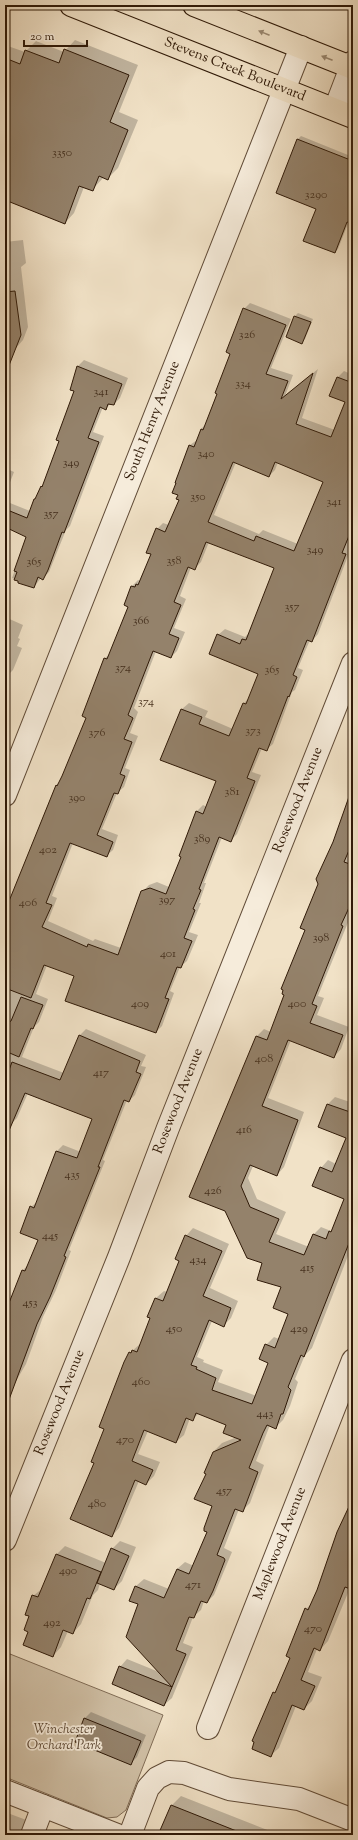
<svg xmlns="http://www.w3.org/2000/svg" width="358" height="1840" font-family="'Sorts Mill Goudy',serif">
  <style>
    .green { fill: #d0c0a6; stroke: #806c56 }
    .shadow { fill: #0003; fill-rule: evenodd }
    .building { fill: #94826b; stroke: #2f1907; fill-rule: evenodd }
    .lines { fill: none; stroke-linecap: round; stroke-linejoin: round }
    .minor-casing { stroke: #604b37; stroke-width: 24 }
    .major-casing { stroke: #2f1907; stroke-width: 24 }
    .minor { stroke: #f6ecdb; stroke-width: 22 }
    .major { stroke: #f1e2c7; stroke-width: 22 }
    .oneway { fill: #9a8871 }
    .labels { text-anchor: middle; dominant-baseline: central; stroke-width: 3.5; stroke-linejoin: round; paint-order: stroke }
    .number-label { font-size: 12px; fill: #483320 }
    .street-label { font-size: 14px; fill: #2f1907; stroke: #f6ecdb }
    .park-label { font-size: 14px; font-style: italic; fill: #5f4b37; stroke: #f6ecdb }
  </style>
  <rect width="100%" height="100%" fill="#f1e2c7"/>
  <filter id="stains"><feTurbulence type="fractalNoise" baseFrequency=".005" numOctaves="4"/><feColorMatrix values="0 0 0 0 .2 0 0 0 0 .09 0 0 0 0 .02 0 0 0 .5 -.17"/></filter>
  <radialGradient id="worn" r=".72"><stop offset=".6" stop-color="#630" stop-opacity="0"/><stop offset="1" stop-color="#630" stop-opacity=".3"/></radialGradient>
  <!-- green -->
  <path class="green" d="M 5,1652 L 163,1715 L 126,1810 L 117,1817 L 107,1818 L 5,1777 Z"/>
  <!-- shadow -->
  <path class="shadow" d="M 75,40 L 138,65 L 119,112 L 138,120 L 118,168 L 108,178 L 104,177 L 92,190 L 84,187 L 74,213 L 65,223 L 5,199 L 5,45 L 25,52 L 36,41 L 64,52 Z
    M 301,136 L 353,157 L 353,223 L 349,221 L 338,249 L 335,252 L 317,209 L 298,139 Z
    M 23,240 L 26,263 L 21,267 L 28,327 L 23,340 L 16,348 L 5,353 L 5,242 Z
    M 250,303 L 291,319 L 271,368 L 293,375 L 285,396 L 318,369 L 302,418 L 335,430 L 347,401 L 338,377 L 344,371 L 353,375 L 353,534 L 348,546 L 351,548 L 318,634 L 312,641 L 310,640 L 298,668 L 303,670 L 295,690 L 292,692 L 273,744 L 266,750 L 262,748 L 252,772 L 261,775 L 237,834 L 231,840 L 222,837 L 204,883 L 206,883 L 199,903 L 201,903 L 189,932 L 198,935 L 187,961 L 180,967 L 170,991 L 174,993 L 162,1026 L 156,1032 L 75,975 L 47,965 L 36,994 L 48,999 L 39,1022 L 34,1027 L 22,1057 L 64,1073 L 80,1035 L 86,1029 L 146,1055 L 141,1066 L 146,1067 L 135,1095 L 129,1101 L 127,1100 L 103,1160 L 105,1161 L 69,1250 L 71,1251 L 56,1290 L 43,1317 L 26,1364 L 5,1400 L 5,1316 L 23,1270 L 29,1264 L 39,1240 L 31,1207 L 38,1201 L 57,1151 L 63,1145 L 81,1152 L 94,1118 L 28,1093 L 17,1118 L 11,1124 L 5,1137 L 5,911 L 56,785 L 61,781 L 87,717 L 83,716 L 105,658 L 111,653 L 129,606 L 132,586 L 138,580 L 140,581 L 152,554 L 157,529 L 163,523 L 169,525 L 180,500 L 176,480 L 190,445 L 197,440 L 201,429 L 205,425 L 232,353 L 244,309 ZM 236,462 L 269,476 L 275,470 L 278,462 L 324,481 L 298,544 L 263,530 L 259,534 L 214,515 ZM 209,542 L 276,567 L 249,633 L 245,637 L 225,629 L 218,635 L 260,673 L 250,697 L 244,703 L 233,729 L 205,717 L 208,711 L 189,703 L 182,709 L 172,730 L 217,781 L 207,807 L 203,805 L 197,811 L 180,855 L 182,856 L 169,887 L 157,882 L 149,885 L 142,892 L 121,948 L 95,939 L 93,941 L 48,921 L 57,898 L 52,896 L 73,843 L 106,856 L 113,850 L 118,835 L 102,829 L 117,793 L 124,787 L 130,770 L 125,768 L 138,736 L 130,733 L 138,712 L 134,708 L 156,651 L 171,657 L 177,651 L 185,632 L 174,628 L 186,599 L 180,596 L 191,567 L 195,568 L 201,562 Z
    M 298,313 L 313,319 L 305,339 L 302,342 L 295,316 Z
    M 84,360 L 128,378 L 120,398 L 114,404 L 111,403 L 106,409 L 103,407 L 93,432 L 104,436 L 70,526 L 66,530 L 49,572 L 43,578 L 41,578 L 34,587 L 12,578 L 28,536 L 5,526 L 5,501 L 30,511 L 35,499 L 45,483 L 60,441 L 75,391 L 71,389 L 78,366 Z
    M 5,468 L 14,472 L 9,485 L 5,489 Z
    M 5,617 L 23,625 L 18,638 L 20,639 L 17,646 L 22,648 L 13,670 L 5,678 Z
    M 353,791 L 353,922 L 349,920 L 318,996 L 324,998 L 317,1015 L 349,1027 L 341,1049 L 334,1057 L 291,1040 L 268,1098 L 304,1112 L 284,1167 L 277,1175 L 253,1166 L 248,1178 L 257,1199 L 286,1212 L 276,1234 L 309,1247 L 314,1234 L 321,1227 L 331,1231 L 345,1199 L 321,1168 L 328,1160 L 336,1164 L 347,1137 L 319,1126 L 328,1104 L 335,1097 L 353,1103 L 353,1243 L 312,1348 L 305,1355 L 295,1379 L 298,1382 L 290,1406 L 283,1420 L 275,1428 L 270,1425 L 256,1461 L 264,1465 L 250,1503 L 242,1511 L 239,1509 L 224,1548 L 232,1552 L 214,1595 L 207,1602 L 204,1601 L 201,1610 L 193,1617 L 183,1643 L 193,1647 L 172,1698 L 164,1705 L 120,1667 L 127,1659 L 159,1672 L 140,1604 L 131,1600 L 136,1586 L 144,1579 L 169,1589 L 177,1569 L 185,1562 L 194,1566 L 208,1532 L 213,1505 L 208,1473 L 206,1472 L 215,1450 L 222,1443 L 237,1437 L 227,1425 L 199,1413 L 193,1419 L 190,1418 L 184,1435 L 176,1442 L 148,1431 L 138,1454 L 160,1462 L 154,1476 L 146,1484 L 139,1481 L 119,1528 L 112,1536 L 95,1462 L 130,1353 L 141,1343 L 151,1317 L 149,1316 L 156,1298 L 164,1291 L 167,1292 L 180,1260 L 186,1236 L 193,1228 L 229,1244 L 210,1288 L 238,1301 L 231,1318 L 223,1326 L 212,1321 L 197,1357 L 204,1360 L 203,1362 L 223,1370 L 218,1382 L 257,1396 L 270,1362 L 266,1345 L 274,1337 L 279,1339 L 290,1313 L 282,1286 L 226,1211 L 190,1196 L 257,1036 L 264,1029 L 271,1032 L 286,995 L 319,884 Z
    M 353,1500 L 353,1589 L 350,1588 L 328,1641 L 320,1650 L 317,1649 L 308,1672 L 322,1677 L 312,1701 L 304,1709 L 296,1706 L 279,1748 L 270,1756 L 274,1693 L 278,1688 L 291,1657 L 306,1609 L 312,1603 Z
    M 120,1541 L 136,1547 L 122,1581 L 114,1589 L 100,1583 L 98,1590 L 93,1595 L 81,1624 L 73,1633 L 68,1631 L 61,1647 L 53,1656 L 29,1631 L 33,1596 L 43,1588 L 57,1554 L 65,1546 L 106,1563 L 112,1549 Z
    M 91,1712 L 146,1735 L 137,1757 L 131,1763 L 76,1741 L 85,1718 Z
    M 181,1796 L 280,1835 L 160,1835 L 171,1806 Z
    M 5,1812 L 29,1821 L 32,1835 L 5,1835 Z
    M 54,1830 L 65,1835 L 49,1835 Z"/>
  <!-- building -->
  <path class="building" d="M 64,49 L 129,75 L 110,122 L 128,130 L 108,180 L 99,176 L 93,191 L 79,186 L 65,224 L 5,200 L 5,58 L 20,64 L 25,50 L 59,63 Z
    M 297,139 L 353,161 L 353,224 L 347,222 L 335,253 L 303,241 L 316,209 L 276,193 Z
    M 15,291 L 21,335 L 6,373 L 5,292 Z
    M 243,308 L 286,325 L 266,374 L 288,381 L 281,399 L 313,373 L 296,424 L 331,437 L 345,402 L 329,396 L 337,377 L 353,383 L 353,526 L 342,553 L 346,554 L 312,642 L 307,640 L 293,675 L 297,677 L 289,697 L 288,696 L 267,751 L 259,748 L 247,778 L 255,781 L 231,842 L 219,837 L 199,889 L 201,890 L 193,909 L 195,910 L 184,938 L 192,941 L 181,968 L 177,967 L 165,998 L 169,999 L 156,1033 L 65,1001 L 74,976 L 44,965 L 31,998 L 5,988 L 5,911 L 56,785 L 57,786 L 62,776 L 86,718 L 82,716 L 104,658 L 107,659 L 128,607 L 124,605 L 131,586 L 135,587 L 136,584 L 138,585 L 151,554 L 146,553 L 156,528 L 165,532 L 179,500 L 176,499 L 178,495 L 172,493 L 176,483 L 175,483 L 176,480 L 189,445 L 194,447 L 201,429 L 203,430 L 217,394 L 215,393 L 230,354 L 226,352 ZM 233,462 L 269,477 L 275,462 L 323,482 L 294,551 L 256,536 L 254,541 L 208,522 ZM 206,542 L 274,568 L 246,640 L 242,639 L 240,644 L 217,634 L 209,654 L 258,674 L 246,704 L 243,703 L 229,736 L 199,724 L 202,717 L 181,709 L 160,760 L 216,781 L 203,814 L 196,811 L 179,856 L 181,857 L 166,894 L 150,888 L 141,891 L 118,955 L 88,944 L 87,947 L 42,927 L 52,905 L 46,903 L 70,843 L 107,857 L 113,842 L 97,835 L 114,793 L 118,794 L 125,776 L 120,774 L 132,742 L 124,739 L 133,718 L 128,715 L 153,651 L 171,658 L 179,638 L 169,634 L 181,605 L 174,602 L 188,567 L 195,570 Z
    M 294,316 L 311,322 L 302,344 L 286,337 Z
    M 77,366 L 122,384 L 114,405 L 108,404 L 106,410 L 100,407 L 88,438 L 99,442 L 64,533 L 62,532 L 48,570 L 43,580 L 38,577 L 34,588 L 18,583 L 18,581 L 14,580 L 17,572 L 14,571 L 26,537 L 5,527 L 5,509 L 27,518 L 34,499 L 35,499 L 41,486 L 42,487 L 59,441 L 56,440 L 74,391 L 70,390 Z
    M 351,791 L 353,792 L 353,841 L 344,862 L 353,865 L 353,899 L 341,925 L 343,926 L 312,1004 L 317,1006 L 310,1023 L 343,1035 L 334,1058 L 288,1040 L 262,1106 L 298,1120 L 277,1176 L 250,1165 L 241,1186 L 250,1207 L 279,1219 L 269,1242 L 304,1255 L 313,1234 L 326,1239 L 329,1231 L 331,1232 L 344,1199 L 312,1186 L 320,1167 L 332,1172 L 346,1138 L 318,1127 L 327,1104 L 353,1113 L 353,1233 L 304,1357 L 301,1355 L 288,1387 L 291,1390 L 283,1414 L 281,1414 L 276,1429 L 267,1425 L 263,1433 L 249,1468 L 258,1472 L 243,1512 L 235,1509 L 217,1555 L 224,1558 L 225,1560 L 213,1591 L 207,1603 L 201,1601 L 194,1618 L 189,1617 L 176,1650 L 186,1654 L 164,1706 L 112,1684 L 119,1666 L 172,1687 L 126,1637 L 138,1604 L 129,1601 L 135,1586 L 164,1598 L 177,1569 L 189,1574 L 207,1532 L 204,1531 L 204,1528 L 212,1506 L 194,1499 L 206,1474 L 204,1473 L 213,1452 L 241,1440 L 223,1433 L 226,1425 L 196,1413 L 193,1421 L 186,1418 L 176,1443 L 144,1430 L 132,1461 L 153,1470 L 146,1485 L 135,1480 L 112,1537 L 70,1519 L 94,1463 L 91,1462 L 104,1429 L 99,1427 L 124,1362 L 129,1352 L 131,1353 L 132,1350 L 137,1352 L 150,1318 L 147,1317 L 155,1298 L 163,1301 L 179,1261 L 175,1259 L 185,1235 L 222,1251 L 203,1296 L 231,1308 L 224,1327 L 209,1320 L 191,1365 L 197,1367 L 196,1369 L 216,1378 L 212,1390 L 252,1404 L 268,1363 L 259,1359 L 265,1344 L 275,1348 L 288,1314 L 273,1308 L 281,1287 L 257,1280 L 262,1263 L 247,1258 L 225,1211 L 189,1197 L 256,1036 L 267,1040 L 284,995 L 282,994 L 283,990 L 281,989 L 305,930 L 300,928 L 318,884 L 316,879 L 333,842 Z
    M 21,997 L 43,1005 L 33,1029 L 31,1028 L 19,1057 L 5,1051 L 5,1024 L 11,1021 Z
    M 79,1035 L 140,1061 L 136,1072 L 141,1074 L 129,1102 L 124,1100 L 98,1167 L 100,1167 L 64,1256 L 66,1257 L 50,1297 L 37,1324 L 7,1405 L 5,1405 L 5,1313 L 22,1270 L 25,1271 L 38,1240 L 20,1233 L 30,1206 L 34,1208 L 56,1151 L 77,1158 L 92,1119 L 25,1093 L 5,1140 L 5,1081 L 12,1062 L 60,1080 Z
    M 353,1498 L 353,1590 L 345,1587 L 320,1651 L 314,1648 L 301,1680 L 315,1686 L 304,1710 L 292,1705 L 271,1757 L 252,1749 L 254,1742 L 252,1741 L 273,1692 L 275,1693 L 290,1658 L 286,1656 L 305,1608 L 308,1610 L 317,1590 L 337,1532 Z
    M 111,1548 L 129,1556 L 114,1590 L 97,1583 Z
    M 56,1554 L 101,1572 L 90,1599 L 87,1598 L 73,1634 L 63,1630 L 53,1657 L 23,1645 L 28,1632 L 24,1630 L 29,1616 L 25,1615 L 32,1595 L 38,1597 Z
    M 84,1718 L 141,1741 L 131,1765 L 75,1742 Z
    M 171,1805 L 244,1834 L 243,1835 L 158,1835 Z"/>
  <g class="lines">
    <defs>
      <g id="minor">
        <path d="M 335,109 L 353,62"/>
        <path id="s1" d="M 5,795 L 301,47"/>
        <path id="s2" d="M 5,1540 L 119,1257 L 168,1128 L 353,663"/>
        <path id="s3" d="M 208,1728 L 353,1360"/>
        <path d="M 5,1791 L 117,1835"/>
        <path d="M 32,1835 L 43,1806"/>
        <path d="M 130,1835 L 148,1788 L 157,1778 L 169,1772 L 184,1773 L 229,1789 L 299,1799 L 353,1820"/>
      </g>
      <g id="major">
        <path id="s4" d="M 71,5 L 353,117"/>
        <path d="M 194,5 L 353,68"/>
      </g>
    </defs>
    <!-- minor casing -->
    <use href="#minor" class="minor-casing"/>
    <!-- major casing -->
    <use href="#major" class="major-casing"/>
    <!-- minor -->
    <use href="#minor" class="minor"/>
    <!-- major -->
    <use href="#major" class="major"/>
  </g>
  <!-- one-way arrows -->
  <defs><path id="oneway-solid" d="M-6-.8H1V-3.2L6.5 0L1 3.2V.8H-6Z"/></defs>
  <g class="oneway">
    <use href="#oneway-solid" transform="translate(264 33) rotate(-158)"/>
    <use href="#oneway-solid" transform="translate(327 58) rotate(-159)"/>
  </g>
  <g class="labels">
    <!-- number labels -->
    <g class="number-label">
      <text x="62" y="153">3350</text>
      <text x="316" y="195">3290</text>
      <text x="247" y="335">326</text>
      <text x="243" y="384">334</text>
      <text x="101" y="392">341</text>
      <text x="206" y="454">340</text>
      <text x="71" y="463">349</text>
      <text x="198" y="497">350</text>
      <text x="334" y="502">341</text>
      <text x="51" y="514">357</text>
      <text x="315" y="550">349</text>
      <text x="174" y="561">358</text>
      <text x="34" y="562">365</text>
      <text x="292" y="607">357</text>
      <text x="141" y="621">366</text>
      <text x="123" y="668">374</text>
      <text x="272" y="670">365</text>
      <text x="146" y="702">374</text>
      <text x="253" y="731">373</text>
      <text x="97" y="733">376</text>
      <text x="232" y="792">381</text>
      <text x="77" y="798">390</text>
      <text x="202" y="839">389</text>
      <text x="48" y="850">402</text>
      <text x="167" y="900">397</text>
      <text x="28" y="903">406</text>
      <text x="321" y="938">398</text>
      <text x="168" y="954">401</text>
      <text x="140" y="1004">409</text>
      <text x="297" y="1004">400</text>
      <text x="264" y="1059">408</text>
      <text x="101" y="1073">417</text>
      <text x="244" y="1130">416</text>
      <text x="72" y="1175">435</text>
      <text x="213" y="1191">426</text>
      <text x="50" y="1236">445</text>
      <text x="198" y="1260">434</text>
      <text x="307" y="1268">415</text>
      <text x="30" y="1303">453</text>
      <text x="174" y="1329">450</text>
      <text x="299" y="1329">429</text>
      <text x="141" y="1382">460</text>
      <text x="265" y="1414">443</text>
      <text x="125" y="1440">470</text>
      <text x="224" y="1491">457</text>
      <text x="97" y="1504">480</text>
      <text x="68" y="1571">490</text>
      <text x="193" y="1585">471</text>
      <text x="52" y="1623">492</text>
      <text x="313" y="1629">470</text>
    </g>
    <!-- street labels -->
    <g class="street-label">
      <text stroke="none"><textPath href="#s4" startOffset="176">Stevens Creek Boulevard</textPath></text>
      <text stroke="none"><textPath href="#s1" startOffset="402">South Henry Avenue</textPath></text>
      <text stroke="none"><textPath href="#s2" startOffset="796">Rosewood Avenue</textPath></text>
      <text stroke="none"><textPath href="#s2" startOffset="472">Rosewood Avenue</textPath></text>
      <text stroke="none"><textPath href="#s2" startOffset="148">Rosewood Avenue</textPath></text>
      <text stroke="none"><textPath href="#s3" startOffset="198">Maplewood Avenue</textPath></text>
    </g>
    <!-- park labels -->
    <g class="park-label">
      <text x="64" y="1730">Winchester<tspan x="64" dy="16">Orchard Park</tspan></text>
    </g>
  </g>
  <!-- margin -->
  <rect width="358" height="1840" fill="none" stroke="#f1e2c7" stroke-width="20"/>
  <rect x="6" y="6" width="346" height="1828" fill="none" stroke="#2f1907" stroke-width="2"/>
  <rect x="10" y="10" width="338" height="1820" fill="none" stroke="#2f1907"/>
  <!-- scale -->
  <path d="M24 40v6h63v-6" fill="none" stroke="#2f1907" stroke-width="2"/>
  <text x="30" y="40" font-size="12" fill="#2f1907" stroke="#f6ecdb" stroke-width="3" paint-order="stroke">20 m</text>
  <rect width="100%" height="100%" filter="url(#stains)"/>
  <rect width="100%" height="100%" fill="url(#worn)"/>
</svg>
